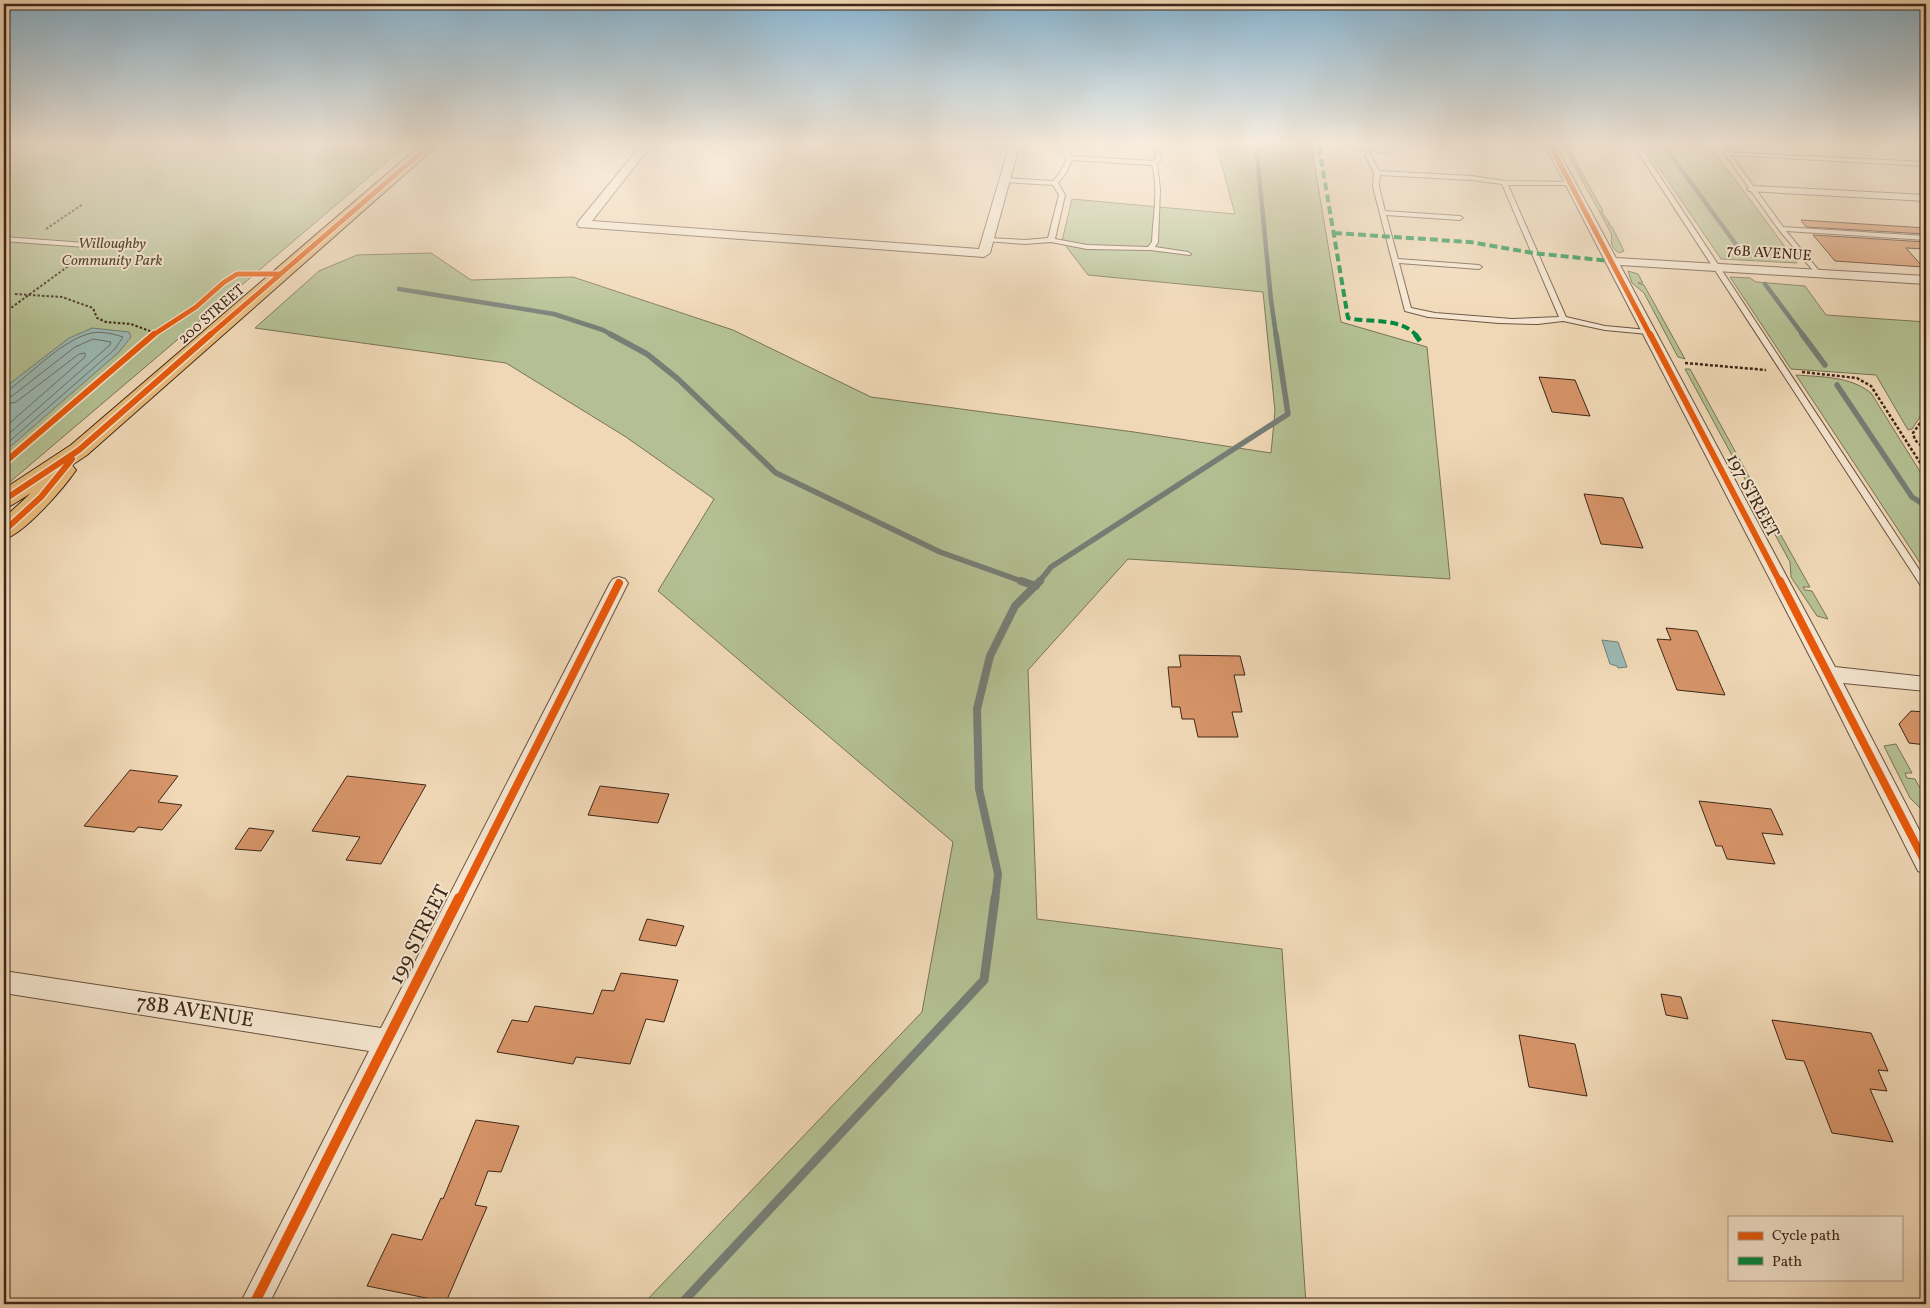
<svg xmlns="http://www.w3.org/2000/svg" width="1930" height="1308" font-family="Vollkorn,serif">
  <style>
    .green { fill: #b4c093; stroke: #797356 }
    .water { fill: #9bb9b4; stroke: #767e76 }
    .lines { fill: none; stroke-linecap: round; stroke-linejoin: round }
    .shore { stroke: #6c7066; stroke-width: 1 }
    .stream-far3 { stroke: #767e76; stroke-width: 4.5 }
    .stream-far2 { stroke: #767e76; stroke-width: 5.5 }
    .stream-far1 { stroke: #767e76; stroke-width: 8 }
    .stream { stroke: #767e76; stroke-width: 9 }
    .building { fill: #d79569; stroke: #3e2619 }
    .lane-casing { stroke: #6a5240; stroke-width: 2 }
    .street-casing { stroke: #6a5240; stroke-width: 2 }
    .primary-casing { stroke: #3e2619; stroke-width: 2 }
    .path-far1 { stroke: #3e2619; stroke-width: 2; stroke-dasharray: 2.5 2; stroke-linecap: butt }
    .path { stroke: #3e2619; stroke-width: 2.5; stroke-dasharray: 3 2; stroke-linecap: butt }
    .lane { fill: #f5e6d0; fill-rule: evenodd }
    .street { fill: #f5e6d0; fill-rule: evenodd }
    .primary { fill: #e8bc7b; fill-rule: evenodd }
    .quiet-far1 { stroke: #00873e; stroke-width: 4; stroke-dasharray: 8 4; stroke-linecap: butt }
    .quiet { stroke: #00873e; stroke-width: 5; stroke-dasharray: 11 5; stroke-linecap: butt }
    .cycleway-far3-casing { stroke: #f5e6d0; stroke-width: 7 }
    .cycleway-far2-casing { stroke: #f5e6d0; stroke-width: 9 }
    .cycleway-far1-casing { stroke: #f5e6d0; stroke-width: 11 }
    .cycleway-casing { stroke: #f5e6d0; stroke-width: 13 }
    .cycleway-far3 { stroke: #e8590c; stroke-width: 5 }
    .cycleway-far2 { stroke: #e8590c; stroke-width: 6 }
    .cycleway-far1 { stroke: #e8590c; stroke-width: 8 }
    .cycleway { stroke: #e8590c; stroke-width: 10 }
    .labels { text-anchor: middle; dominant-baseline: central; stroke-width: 4; stroke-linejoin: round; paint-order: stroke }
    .far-park-label { font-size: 15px; font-style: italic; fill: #5c4c38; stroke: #f5e6d0 }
    .far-street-label { font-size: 15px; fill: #3e2619; stroke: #f5e6d0 }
    .street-label { font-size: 18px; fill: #3e2619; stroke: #f5e6d0 }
    .near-street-label { font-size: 21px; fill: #3e2619; stroke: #f5e6d0 }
  </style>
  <rect width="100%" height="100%" fill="#f0d8b6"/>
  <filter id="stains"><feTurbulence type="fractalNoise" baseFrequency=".004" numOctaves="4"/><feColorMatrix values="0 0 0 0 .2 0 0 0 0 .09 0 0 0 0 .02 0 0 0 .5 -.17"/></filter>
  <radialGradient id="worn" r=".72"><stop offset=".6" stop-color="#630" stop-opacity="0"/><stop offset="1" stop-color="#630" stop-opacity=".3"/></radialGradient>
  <!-- green -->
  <path class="green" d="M 4,143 L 409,143 L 4,487 Z
    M 1216,143 L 1388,143 L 1391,154 L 1311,144 L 1341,322 L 1427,347 L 1450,579 L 1128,559 L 1028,670 L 1037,919 L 1282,949 L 1306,1304 L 643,1304 L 922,1012 L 953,842 L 658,591 L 714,499 L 626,437 L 506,363 L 255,328 L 319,271 L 357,255 L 431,253 L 471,280 L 573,277 L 733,330 L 871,397 L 1134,432 L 1271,453 L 1275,411 L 1263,292 L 1088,275 L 1062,241 L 1072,199 L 1235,214 Z
    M 1558,143 L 1566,144 L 1603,211 L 1601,211 L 1610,224 L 1608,224 L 1612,227 L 1624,251 L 1619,253 C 1608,245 1613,241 1611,233 L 1564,147 Z
    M 1642,143 L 1721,143 L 1725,148 L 1711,147 L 1797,263 L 1721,259 Z
    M 1628,271 L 1638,274 L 1643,283 L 1638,283 L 1644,285 L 1685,359 L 1678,357 L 1644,293 L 1632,283 Z
    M 1730,277 L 1750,278 L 1756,282 L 1805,286 L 1826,315 L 1926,322 L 1926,408 L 1912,429 L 1908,430 L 1876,375 L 1791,369 Z
    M 1685,369 L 1690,369 L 1775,524 L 1772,524 L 1775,530 L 1778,530 L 1810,587 L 1803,587 L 1805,590 L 1812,591 L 1828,619 L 1817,616 L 1791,577 L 1790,562 Z
    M 1796,375 C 1821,377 1850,376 1871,393 L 1926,481 L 1926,572 Z
    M 1896,744 L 1912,773 L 1905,773 L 1907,778 L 1915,779 L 1926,799 L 1926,814 L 1910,798 L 1884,746 Z"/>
  <!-- water -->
  <path class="water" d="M 92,328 L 129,332 L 131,337 L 119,352 L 4,452 L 4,388 L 69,338 Z
    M 1602,640 L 1618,642 L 1627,667 L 1618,668 L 1617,666 L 1610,664 Z"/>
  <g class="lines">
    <!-- shore -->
    <path class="shore" d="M 4,391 L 9,390 C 31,373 65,338 92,333 C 102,331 114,334 123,337 L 115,349 L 4,446
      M 4,398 L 12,396 L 75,347 L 93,339 L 111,342 L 110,345 L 4,438
      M 4,405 L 16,402 L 79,354 L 85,353 L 85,357 L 4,428"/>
    <!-- stream-far3 -->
    <path class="stream-far3" d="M 1256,143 L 1271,300 L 1276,335
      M 1662,143 L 1743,254
      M 1765,284 L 1803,335
      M 399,289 L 554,314 L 603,330 L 612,335"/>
    <!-- stream-far2 -->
    <path class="stream-far2" d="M 610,334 L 647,354 L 678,379 L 776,473 L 940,552 L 1024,582
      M 1802,334 L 1825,365
      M 1837,385 L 1912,497 L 1926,506
      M 1039,582 L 1051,567 L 1288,414 L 1276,334"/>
    <!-- stream-far1 -->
    <path class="stream-far1" d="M 1021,581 L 1036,586
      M 995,900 L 998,874 L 979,789 L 977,709 L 990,656 L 1015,606 L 1040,581"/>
    <!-- stream -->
    <path class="stream" d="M 681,1304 L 984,980 L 995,898"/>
  </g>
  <!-- building -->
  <path class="building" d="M 1801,220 L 1926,228 L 1926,234 L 1806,227 Z
    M 1813,235 L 1926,242 L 1926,249 L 1906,248 L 1923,267 L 1835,261 Z
    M 1539,377 L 1575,380 L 1590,416 L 1552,412 Z
    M 1584,494 L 1623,498 L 1643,548 L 1601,544 Z
    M 1666,628 L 1697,631 L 1725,695 L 1677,690 L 1657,639 L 1671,640 Z
    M 1179,655 L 1240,656 L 1245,675 L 1234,675 L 1242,712 L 1232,712 L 1238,737 L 1198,737 L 1194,719 L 1182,719 L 1180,707 L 1172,707 L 1168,667 L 1181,667 Z
    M 1911,711 L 1926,712 L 1926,745 L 1909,743 L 1899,724 Z
    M 130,770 L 178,776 L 158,802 L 182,805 L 162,830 L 138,827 L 134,832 L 84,826 Z
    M 347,776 L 426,785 L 381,864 L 346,860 L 360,837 L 312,831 Z
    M 600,786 L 669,794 L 658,823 L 588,815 Z
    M 1699,801 L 1771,809 L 1783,835 L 1762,833 L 1775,864 L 1727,859 L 1722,846 L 1716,846 Z
    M 249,828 L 274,831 L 261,851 L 235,849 Z
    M 647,919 L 684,926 L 676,946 L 639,940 Z
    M 621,973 L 678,980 L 664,1022 L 646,1019 L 630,1064 L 576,1057 L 573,1064 L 497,1052 L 512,1020 L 528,1022 L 535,1006 L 593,1014 L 602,990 L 614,991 Z
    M 1661,994 L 1681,997 L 1688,1019 L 1666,1015 Z
    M 1772,1020 L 1871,1033 L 1888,1071 L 1878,1070 L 1887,1091 L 1870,1089 L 1893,1142 L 1832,1133 L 1804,1061 L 1786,1059 Z
    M 1519,1035 L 1575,1044 L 1587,1096 L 1529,1087 Z
    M 476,1120 L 519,1126 L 501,1172 L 488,1171 L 475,1205 L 487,1207 L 446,1302 L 367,1286 L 392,1234 L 422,1240 L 441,1198 L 443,1199 Z"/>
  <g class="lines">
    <defs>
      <path id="lane" d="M 1632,143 L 1638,143 L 1926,580 L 1926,590 L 1923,589 Z
        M 1067,144 L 1070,146 L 1070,154 L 1072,156 L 1153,161 L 1155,159 L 1157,150 L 1161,150 L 1161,160 L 1157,163 L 1160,189 L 1158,242 L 1155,247 L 1188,252 L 1191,254 L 1190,255 L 1150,250 L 1087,249 L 1051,242 L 1025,244 L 986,241 L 986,239 L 988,238 L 1025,240 L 1048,238 L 1059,195 L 1053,185 L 1005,182 L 1002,180 L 1005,178 L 1053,181 L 1060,173 L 1067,158 L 1064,154 L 1064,146 ZM 1072,160 L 1152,165 C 1159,189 1153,217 1152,242 L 1148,247 L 1087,245 L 1055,239 L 1065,195 L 1058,183 L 1066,173 Z
        M 1725,152 L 1926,162 L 1926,166 L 1731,155 L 1783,227 L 1926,236 L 1926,240 L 1786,231 L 1821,273 L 1816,274 L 1779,230 L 1724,153 Z
        M 1366,154 L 1370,154 L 1379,171 L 1472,176 L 1504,181 L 1572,182 L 1572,184 L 1570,185 L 1508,185 L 1566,317 L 1605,326 L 1648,330 L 1652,332 L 1648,334 L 1605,330 L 1563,321 L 1538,324 L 1499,323 L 1428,317 L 1405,311 L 1373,187 L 1374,173 L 1365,155 ZM 1380,175 L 1472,180 L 1502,184 L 1559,317 L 1512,319 L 1435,313 L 1411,308 L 1399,263 L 1479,269 L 1482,267 L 1479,265 L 1398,259 L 1386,215 L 1460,220 L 1463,218 L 1460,216 L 1385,211 L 1379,187 Z
        M 4,237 L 85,243 L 88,245 L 85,247 L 4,241 Z"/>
      <path id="street" d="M 643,143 L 653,143 L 592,221 L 979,249 L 1009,147 L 987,146 L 982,143 L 1020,143 L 990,253 L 984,257 L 579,227 L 577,224 L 579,221 Z
        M 1544,143 L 1554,143 L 1616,258 L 1926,276 L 1926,284 L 1620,265 L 1835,667 L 1926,677 L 1926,691 L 1843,683 L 1926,843 L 1926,874 L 1918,871 L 1819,674 Z
        M 1753,186 L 1926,195 L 1926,201 L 1749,191 L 1747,189 Z
        M 619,577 L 625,579 L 628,583 L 269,1304 L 240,1304 L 369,1051 L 4,993 L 4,971 L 381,1028 L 610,583 L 613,579 Z"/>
      <path id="primary" d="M 423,143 L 440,143 L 87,455 L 72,465 L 76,470 C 64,488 24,534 4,539 L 4,518 L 31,493 L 12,505 L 4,508 L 4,489 L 71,445 Z"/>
    </defs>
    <!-- lane casing -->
    <use href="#lane" class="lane-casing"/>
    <!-- street casing -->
    <use href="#street" class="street-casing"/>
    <!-- primary casing -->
    <use href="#primary" class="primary-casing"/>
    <!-- path-far1 -->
    <path class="path-far1" d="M 46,229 L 83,204
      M 4,257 L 10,253
      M 15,294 L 62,297 L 93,308 L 97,318 L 106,322 L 131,324 L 155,333
      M 4,313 L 78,259"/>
    <!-- path -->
    <path class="path" d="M 1685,363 L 1766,370
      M 1802,372 L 1857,378 L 1871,386 L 1926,472
      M 1926,415 L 1913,433 L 1915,440 L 1926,450"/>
    <!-- lane -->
    <use href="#lane" class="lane"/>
    <!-- street -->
    <use href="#street" class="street"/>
    <!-- primary -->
    <use href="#primary" class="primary"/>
    <!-- quiet-far1 -->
    <path class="quiet-far1" d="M 1724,143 L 1730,150
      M 1319,147 L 1348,318 C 1369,323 1400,317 1416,335
      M 1334,233 L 1470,242 L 1533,253 L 1610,261"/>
    <!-- quiet -->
    <path class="quiet" d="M 1415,334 L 1420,341"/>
    <defs>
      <path id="cycleway-far3" d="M 1549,143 L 1650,335
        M 153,335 L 196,307 L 223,283 L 237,274 L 279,274
        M 210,335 L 432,143"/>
      <path id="cycleway-far2" d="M 1650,334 L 1780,582
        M 4,463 L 154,334
        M 4,500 L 79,450 L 211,334
        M 4,531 L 41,497 L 72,459"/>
      <path id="cycleway-far1" d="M 1780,581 L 1926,864
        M 459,900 L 619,583"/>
      <path id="cycleway" d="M 254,1304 L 459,898"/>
    </defs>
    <!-- cycleway-far3 casing -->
    <use href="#cycleway-far3" class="cycleway-far3-casing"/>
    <!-- cycleway-far2 casing -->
    <use href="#cycleway-far2" class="cycleway-far2-casing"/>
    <!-- cycleway-far1 casing -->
    <use href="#cycleway-far1" class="cycleway-far1-casing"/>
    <!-- cycleway casing -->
    <use href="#cycleway" class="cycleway-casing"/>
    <!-- cycleway-far3 -->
    <use href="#cycleway-far3" class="cycleway-far3"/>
    <!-- cycleway-far2 -->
    <use href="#cycleway-far2" class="cycleway-far2"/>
    <!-- cycleway-far1 -->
    <use href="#cycleway-far1" class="cycleway-far1"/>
    <!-- cycleway -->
    <use href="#cycleway" class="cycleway"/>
  </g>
  <!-- sky -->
  <linearGradient id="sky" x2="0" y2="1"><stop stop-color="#89b6d3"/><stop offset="0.44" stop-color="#f8edde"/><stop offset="1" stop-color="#f8edde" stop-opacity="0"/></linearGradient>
  <rect width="1930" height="326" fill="url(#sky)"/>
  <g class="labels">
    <!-- far-park labels -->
    <g class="far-park-label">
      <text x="112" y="244">Willoughby<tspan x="112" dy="17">Community Park</tspan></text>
    </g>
    <!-- far-street labels -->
    <g class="far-street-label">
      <text transform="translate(1769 254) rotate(4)">76B AVENUE</text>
      <text transform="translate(212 315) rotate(-41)">200 STREET</text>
    </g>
    <!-- street labels -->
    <g class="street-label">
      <text transform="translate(1752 496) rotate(62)">197 STREET</text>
    </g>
    <!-- near-street labels -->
    <g class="near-street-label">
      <text transform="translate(420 935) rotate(-63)">199 STREET</text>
      <text transform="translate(195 1012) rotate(9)">78B AVENUE</text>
    </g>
  </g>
  <!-- margin -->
  <rect width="1930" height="1308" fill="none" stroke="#f0d8b6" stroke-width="20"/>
  <rect x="5" y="5" width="1920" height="1298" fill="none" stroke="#3e2619" stroke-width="2.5"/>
  <rect x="10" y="10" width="1910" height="1288" fill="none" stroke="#3e2619"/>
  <!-- legend -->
  <rect x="1728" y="1216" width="175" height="65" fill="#f5e6d0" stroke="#ac9987"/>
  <rect x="1738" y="1232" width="25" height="8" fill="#e8590c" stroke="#ac9987"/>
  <text x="1772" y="1240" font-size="15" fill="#3e2619">Cycle path</text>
  <rect x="1738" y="1257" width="25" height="8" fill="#00873e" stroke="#ac9987"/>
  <text x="1772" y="1266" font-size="15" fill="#3e2619">Path</text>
  <rect width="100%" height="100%" filter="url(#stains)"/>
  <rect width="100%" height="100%" fill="url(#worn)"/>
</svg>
